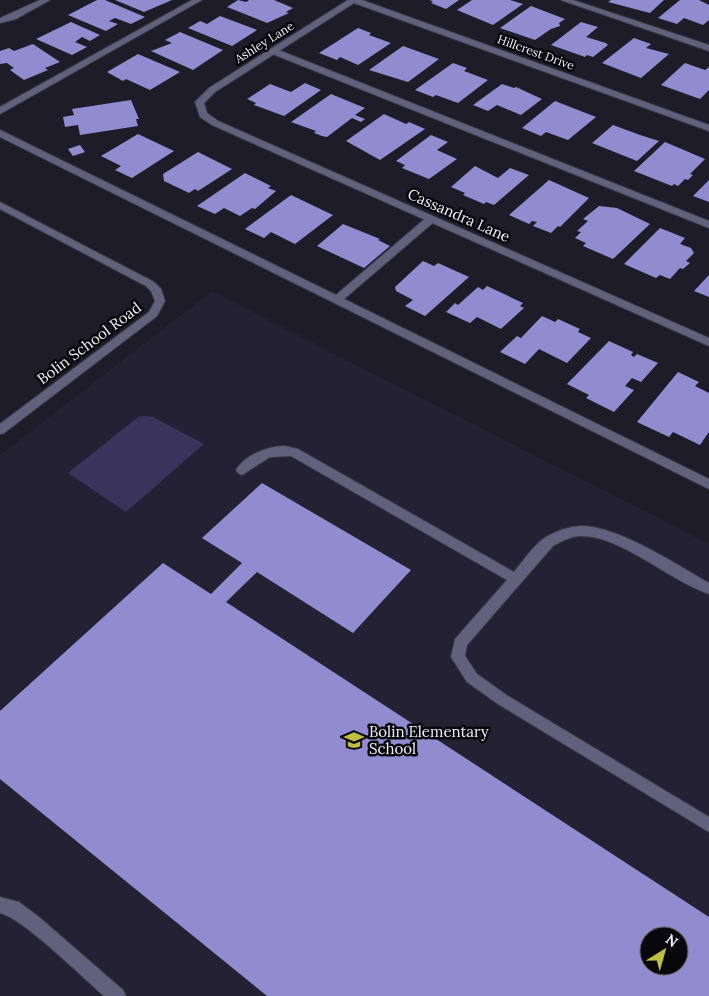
<svg xmlns="http://www.w3.org/2000/svg" width="709" height="996" font-family="Lora,serif">
  <style>
    .built { fill: #232133; fill-rule: evenodd }
    .green { fill: #3a345d }
    .building { fill: #938bd0; fill-rule: evenodd }
    .lines { fill: none; stroke-linecap: round; stroke-linejoin: round }
    .lane-casing { stroke: #3b3a45; stroke-width: 2 }
    .street-casing { stroke: #3b3a45; stroke-width: 2 }
    .lane { fill: #63607d; fill-rule: evenodd }
    .street { fill: #63607d; fill-rule: evenodd }
    .labels { text-anchor: middle; dominant-baseline: central; stroke-width: 5; stroke-linejoin: round; paint-order: stroke }
    .far-street-label { font-size: 12px; fill: #f0f0f8; stroke: #08070c }
    .street-label { font-size: 15px; fill: #f0f0f8; stroke: #08070c }
    .poi-label { font-size: 15px; fill: #f0f0f8; stroke: #08070c; text-anchor: start }
  </style>
  <rect width="100%" height="100%" fill="#1d1c28"/>
  <!-- built -->
  <path class="built" d="M 212,291 L 709,544 L 709,996 L 0,996 L 0,455 ZM 649,936 L 679,936 L 679,966 L 649,966 Z"/>
  <!-- green -->
  <path class="green" d="M 144,416 L 153,417 L 204,444 L 126,512 L 68,473 L 138,417 Z"/>
  <!-- building -->
  <path class="building" d="M 97,0 L 105,0 L 145,17 L 131,24 L 115,18 L 109,21 L 118,24 L 106,31 L 68,15 Z
    M 115,0 L 172,0 L 144,12 Z
    M 238,0 L 246,2 L 249,0 L 274,0 L 293,8 L 286,12 L 289,13 L 267,23 L 227,7 Z
    M 430,0 L 459,0 L 446,9 L 431,3 L 433,2 Z
    M 472,0 L 510,0 L 523,4 L 493,25 L 457,10 Z
    M 611,0 L 664,0 L 650,13 L 608,2 Z
    M 680,0 L 699,0 L 709,5 L 709,20 L 703,25 L 684,18 L 677,24 L 658,18 Z
    M 531,6 L 565,19 L 559,23 L 560,26 L 551,29 L 535,40 L 500,28 Z
    M 220,16 L 257,30 L 232,46 L 188,28 L 200,21 L 207,24 Z
    M 71,22 L 100,35 L 90,41 L 82,37 L 75,42 L 87,47 L 72,55 L 36,39 Z
    M 581,22 L 598,27 L 586,37 L 606,43 L 608,45 L 593,57 L 587,55 L 585,57 L 551,45 Z
    M 358,28 L 371,33 L 369,35 L 391,43 L 358,65 L 340,57 L 337,60 L 319,53 Z
    M 180,32 L 223,50 L 193,70 L 151,51 L 172,43 L 165,40 Z
    M 634,38 L 651,44 L 646,48 L 669,54 L 641,78 L 602,63 Z
    M 33,44 L 60,62 L 45,68 L 48,70 L 24,80 L 10,70 L 14,68 L 7,63 L 0,64 L 0,51 L 9,48 L 14,51 Z
    M 403,46 L 439,59 L 408,82 L 369,70 Z
    M 138,54 L 180,72 L 150,90 L 126,79 L 123,81 L 107,72 Z
    M 453,63 L 467,68 L 464,71 L 488,80 L 458,103 L 436,95 L 433,97 L 415,90 Z
    M 685,63 L 705,70 L 709,67 L 709,90 L 700,99 L 661,85 Z
    M 305,83 L 321,90 L 284,116 L 254,105 L 256,103 L 247,99 L 270,84 L 291,92 Z
    M 502,84 L 514,88 L 516,87 L 542,99 L 521,115 L 497,105 L 488,111 L 473,105 Z
    M 331,94 L 365,108 L 355,115 L 365,119 L 361,122 L 352,118 L 327,137 L 322,136 L 314,133 L 316,131 L 291,122 Z
    M 131,100 L 139,119 L 136,119 L 138,126 L 80,135 L 78,125 L 65,127 L 63,117 L 74,115 L 72,109 Z
    M 555,101 L 596,117 L 568,140 L 546,132 L 541,136 L 522,128 Z
    M 384,114 L 406,124 L 409,122 L 425,129 L 380,160 L 346,141 Z
    M 613,125 L 640,135 L 659,141 L 637,161 L 592,143 Z
    M 138,134 L 174,151 L 132,178 L 115,170 L 121,166 L 101,156 Z
    M 431,135 L 448,142 L 437,150 L 457,159 L 429,179 L 402,168 L 405,165 L 396,161 Z
    M 665,142 L 705,159 L 690,174 L 693,175 L 688,180 L 685,179 L 678,186 L 674,184 L 672,186 L 634,171 Z
    M 80,145 L 85,152 L 73,156 L 68,149 Z
    M 198,152 L 232,169 L 198,191 L 195,189 L 189,193 L 164,181 L 163,174 Z
    M 475,166 L 498,178 L 510,168 L 529,175 L 494,205 L 486,202 L 484,204 L 463,195 L 465,193 L 451,187 Z
    M 245,173 L 271,186 L 268,188 L 276,191 L 255,209 L 252,208 L 240,216 L 224,208 L 215,214 L 197,206 Z
    M 549,180 L 589,198 L 560,227 L 558,226 L 551,233 L 533,226 L 537,222 L 532,221 L 529,224 L 509,215 Z
    M 709,180 L 709,202 L 693,196 Z
    M 291,195 L 333,215 L 295,244 L 271,232 L 264,238 L 245,229 Z
    M 599,206 L 617,208 L 650,224 L 613,259 L 583,246 L 586,243 L 575,238 L 581,232 L 577,231 L 588,221 L 583,219 Z
    M 343,224 L 380,239 L 378,240 L 390,246 L 364,268 L 317,246 Z
    M 660,228 L 685,238 L 680,244 L 691,248 L 694,253 L 686,261 L 690,263 L 683,269 L 680,268 L 670,279 L 660,275 L 656,278 L 624,264 Z
    M 423,261 L 434,266 L 438,263 L 469,277 L 425,316 L 405,306 L 413,300 L 396,291 L 395,287 Z
    M 709,275 L 709,297 L 694,291 Z
    M 487,286 L 523,303 L 520,306 L 524,308 L 501,329 L 477,317 L 470,323 L 446,312 L 455,303 L 458,305 L 478,287 L 483,290 Z
    M 542,316 L 555,322 L 558,319 L 580,329 L 578,332 L 591,338 L 567,363 L 539,349 L 525,364 L 500,352 L 517,336 L 521,338 Z
    M 609,341 L 633,352 L 631,355 L 634,357 L 637,354 L 658,363 L 641,382 L 632,378 L 625,386 L 634,390 L 614,412 L 586,398 L 589,395 L 567,384 Z
    M 678,372 L 699,382 L 695,386 L 709,393 L 709,432 L 700,445 L 673,432 L 669,437 L 637,422 Z
    M 262,483 L 411,570 L 353,633 L 257,572 L 226,602 L 709,917 L 709,996 L 267,996 L 0,779 L 0,711 L 163,563 L 211,594 L 242,563 L 202,538 ZM 649,936 L 679,936 L 679,966 L 649,966 Z"/>
  <g class="lines">
    <defs>
      <path id="lane" d="M 192,0 L 202,0 L 0,114 L 0,107 Z
        M 561,0 L 573,0 L 709,45 L 709,51 Z
        M 270,49 L 276,49 L 709,221 L 709,228 L 270,53 Z
        M 0,130 L 336,295 L 427,217 L 435,217 L 435,221 L 344,299 L 709,479 L 709,489 L 0,137 Z
        M 285,446 L 298,449 L 514,572 C 523,561 534,544 546,537 C 556,531 570,526 582,526 C 618,526 677,565 709,583 L 709,594 C 672,582 621,536 582,536 C 571,536 562,541 553,546 L 467,645 L 465,656 L 477,674 L 508,696 L 709,817 L 709,832 L 498,704 L 467,682 L 451,657 L 455,639 L 507,580 L 291,456 L 270,457 L 242,475 L 238,473 L 236,470 C 245,455 268,446 285,446 Z
        M 0,897 L 19,902 L 39,917 L 123,990 L 126,996 L 104,996 C 82,977 24,919 0,913 Z"/>
      <path id="street" d="M 40,0 L 50,0 L 16,19 L 0,23 L 0,18 Z
        M 348,0 L 362,0 L 709,125 L 709,131 L 354,3 L 215,92 L 204,103 L 207,113 L 218,121 L 709,338 L 709,346 L 212,125 L 200,117 L 195,102 L 209,88 Z
        M 0,202 L 154,282 L 161,289 L 165,301 L 157,316 L 4,433 L 0,434 L 0,424 L 149,312 L 155,301 L 151,291 L 146,286 L 0,209 Z"/>
    </defs>
    <!-- lane casing -->
    <use href="#lane" class="lane-casing"/>
    <!-- street casing -->
    <use href="#street" class="street-casing"/>
    <!-- lane -->
    <use href="#lane" class="lane"/>
    <!-- street -->
    <use href="#street" class="street"/>
  </g>
  <!-- icons -->
  <defs>
    <symbol id="school-bare" viewBox="-9 -9 18 18"><path d="M0-5L7-2L0 1L-7-2ZM-4 1L0 2.5L4 1V4Q0 6-4 4Z" fill="#bfbe41" stroke="#08070c" stroke-width="2.5" paint-order="stroke"/></symbol>
  </defs>
  <g fill-rule="evenodd">
    <use href="#school-bare" x="340" y="726" width="28" height="28"/>
  </g>
  <g class="labels">
    <!-- far-street labels -->
    <g class="far-street-label">
      <text transform="translate(264 42) rotate(-32)">Ashley Lane</text>
      <text transform="translate(536 52) rotate(20)">Hillcrest Drive</text>
    </g>
    <!-- street labels -->
    <g class="street-label">
      <text transform="translate(459 215) rotate(24)">Cassandra Lane</text>
      <text transform="translate(89 343) rotate(-37)">Bolin School Road</text>
    </g>
    <!-- poi labels -->
    <g class="poi-label">
      <text x="369" y="731">Bolin Elementary<tspan x="369" dy="17">School</tspan></text>
    </g>
  </g>
  <!-- north arrow -->
  <g transform="translate(664 951) rotate(37)"><circle r="24" fill="#08070c" stroke="#65646a"/>
  <path d="M0-4L9 19L0 12L-9 19Z" fill="#bfbe41"/>
  <text y="-8" font-size="14" font-weight="bold" text-anchor="middle" fill="#f0f0f8">N</text>
  </g>
</svg>
